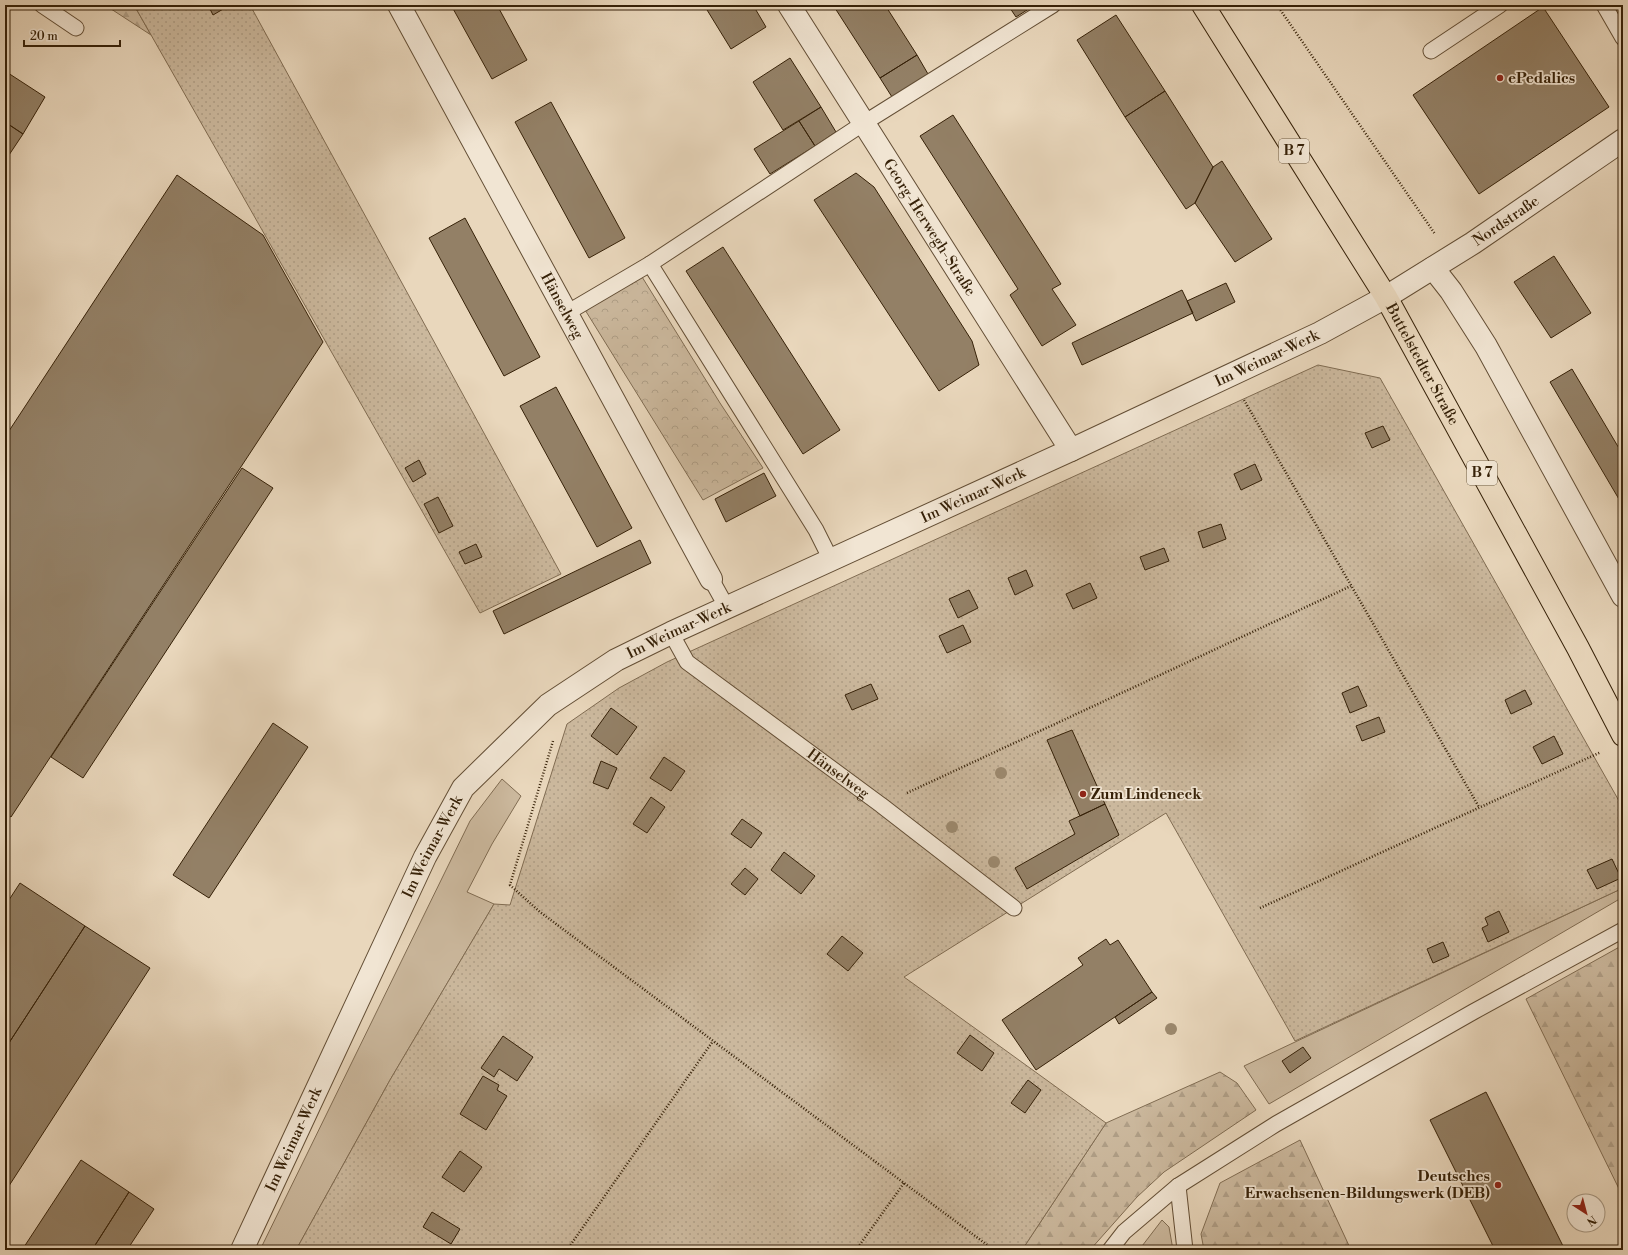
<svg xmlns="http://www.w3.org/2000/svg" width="1628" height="1255" font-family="'Libre Bodoni',serif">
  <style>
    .grass { fill: #cbb89d; stroke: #806c52 }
    .forest { fill: url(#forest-firs); stroke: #806c52 }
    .park { fill: url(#park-crowns); stroke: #806c52 }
    .garden { fill: url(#garden-dots); stroke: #806c52 }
    .building { fill: #938066; stroke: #362108 }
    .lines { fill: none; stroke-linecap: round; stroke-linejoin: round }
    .service-casing { stroke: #634e35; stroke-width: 17 }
    .minor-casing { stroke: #634e35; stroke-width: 24 }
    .primary-casing { stroke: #362108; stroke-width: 24 }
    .path { stroke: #362108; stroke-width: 2.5; stroke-dasharray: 1 2; stroke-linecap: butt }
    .service { stroke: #f1e5d3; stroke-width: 15 }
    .minor { stroke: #f1e5d3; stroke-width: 22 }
    .primary { stroke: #e9d7bc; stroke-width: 22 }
    .tree { fill: #9b886d }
    .poi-dot { fill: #8f2418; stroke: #f1e5d3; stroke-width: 1.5 }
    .labels { text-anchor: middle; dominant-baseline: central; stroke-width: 3.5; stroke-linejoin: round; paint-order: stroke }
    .shield { fill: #f1e5d3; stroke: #6e5c45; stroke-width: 1 }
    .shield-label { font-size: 14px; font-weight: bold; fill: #362108 }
    .poi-label { font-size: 15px; font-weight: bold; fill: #362108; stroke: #f1e5d3; text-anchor: start }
    .street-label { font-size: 15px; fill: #362108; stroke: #f1e5d3 }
  </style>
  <defs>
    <pattern id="forest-firs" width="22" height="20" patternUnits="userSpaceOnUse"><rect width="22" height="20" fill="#cbb89d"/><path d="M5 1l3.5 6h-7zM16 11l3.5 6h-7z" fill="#af9e86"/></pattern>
    <pattern id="park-crowns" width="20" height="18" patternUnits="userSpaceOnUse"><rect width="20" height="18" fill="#cbb89d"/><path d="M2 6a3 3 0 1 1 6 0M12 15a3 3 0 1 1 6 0" fill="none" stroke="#af9e86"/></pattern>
    <pattern id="garden-dots" width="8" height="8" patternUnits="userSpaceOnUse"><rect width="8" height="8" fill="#cbb89d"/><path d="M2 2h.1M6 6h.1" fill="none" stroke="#af9e86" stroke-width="1.8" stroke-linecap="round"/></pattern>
  </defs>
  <rect width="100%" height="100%" fill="#e9d7bc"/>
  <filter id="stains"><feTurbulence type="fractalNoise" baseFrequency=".005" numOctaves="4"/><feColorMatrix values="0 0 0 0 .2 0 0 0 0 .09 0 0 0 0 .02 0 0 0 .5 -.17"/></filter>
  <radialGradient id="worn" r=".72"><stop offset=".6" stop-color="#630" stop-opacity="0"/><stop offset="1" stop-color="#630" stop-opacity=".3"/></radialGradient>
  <!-- grass -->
  <path class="grass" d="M 502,779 L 521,796 L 492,844 L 467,892 L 494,904 L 390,1080 L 296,1250 L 260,1250 L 470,821 Z
    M 1623,888 L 1623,897 L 1269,1104 L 1244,1066 Z
    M 1162,1220 L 1169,1227 L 1173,1250 L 1139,1250 Z"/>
  <!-- forest -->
  <path class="forest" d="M 105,5 L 134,5 L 151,35 Z
    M 1623,945 L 1623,1197 L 1526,999 Z
    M 1220,1072 L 1237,1083 L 1256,1110 L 1164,1172 L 1137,1197 L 1090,1250 L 1022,1250 L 1106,1123 Z
    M 1300,1140 L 1351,1250 L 1204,1250 L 1201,1234 L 1220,1183 Z"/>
  <!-- park -->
  <path class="park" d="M 639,272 L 720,403 L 763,468 L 703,500 L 582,305 Z"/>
  <!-- garden -->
  <path class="garden" d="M 134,5 L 250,5 L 561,574 L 480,613 Z
    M 1318,365 L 1380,378 L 1623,808 L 1623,888 L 1295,1041 L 1166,813 L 904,977 L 1106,1123 L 1022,1250 L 296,1250 L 390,1080 L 494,904 L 510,905 L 567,724 L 619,688 L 667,662 Z"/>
  <!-- building -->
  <path class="building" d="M 208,5 L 230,5 L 213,15 Z
    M 451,5 L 497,5 L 527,60 L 492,79 Z
    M 704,5 L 753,5 L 766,27 L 731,49 Z
    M 833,5 L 885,5 L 917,55 L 880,78 Z
    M 1008,5 L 1035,5 L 1016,17 Z
    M 1543,7 L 1609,107 L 1479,194 L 1413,95 Z
    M 1116,15 L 1165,91 L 1125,117 L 1077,40 Z
    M 917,55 L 928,74 L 892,97 L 880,78 Z
    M 790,58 L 821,107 L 783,130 L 753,82 Z
    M 5,71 L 45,97 L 23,134 L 5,122 Z
    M 1165,91 L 1213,167 L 1195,203 L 1186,209 L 1125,117 Z
    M 551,102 L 625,238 L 589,258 L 515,122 Z
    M 821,107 L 836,132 L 815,146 L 799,121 Z
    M 953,115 L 1061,284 L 1052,289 L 1076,325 L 1042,346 L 1010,295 L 1018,289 L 920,136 Z
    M 799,121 L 815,146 L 770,174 L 754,149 Z
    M 5,122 L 23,134 L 5,161 Z
    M 1222,161 L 1272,239 L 1235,262 L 1195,203 L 1213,167 Z
    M 856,173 L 874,187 L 972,341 L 979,365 L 939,391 L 814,200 Z
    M 177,175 L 263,235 L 323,342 L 11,817 L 5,813 L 5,437 Z
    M 465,218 L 540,357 L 504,376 L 429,238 Z
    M 723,247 L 840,430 L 803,454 L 686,271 Z
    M 1554,256 L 1591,313 L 1551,338 L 1514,282 Z
    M 1226,283 L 1235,302 L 1196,321 L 1187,301 Z
    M 1182,290 L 1193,313 L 1082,365 L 1072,343 Z
    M 1572,369 L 1623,455 L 1623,506 L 1550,382 Z
    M 556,387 L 632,528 L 597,547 L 520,406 Z
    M 1383,426 L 1390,440 L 1372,448 L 1365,433 Z
    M 419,460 L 426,474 L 413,482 L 405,468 Z
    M 1255,464 L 1262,480 L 1241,490 L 1234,474 Z
    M 242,468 L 273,488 L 83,778 L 51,757 Z
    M 764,473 L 776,496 L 726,522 L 715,499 Z
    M 438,497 L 453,526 L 439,533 L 424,504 Z
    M 1221,524 L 1226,539 L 1203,548 L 1198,532 Z
    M 640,540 L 651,563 L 504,634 L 493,611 Z
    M 476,544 L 482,557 L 465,564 L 459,552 Z
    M 1164,548 L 1169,561 L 1145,570 L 1140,557 Z
    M 1026,570 L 1033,586 L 1015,595 L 1008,578 Z
    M 1090,583 L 1097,598 L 1073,609 L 1066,594 Z
    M 969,590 L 978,608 L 958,618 L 949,599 Z
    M 963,625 L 971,642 L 947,653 L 939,636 Z
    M 871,684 L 878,699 L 852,710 L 845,695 Z
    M 1358,686 L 1367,706 L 1350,713 L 1342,693 Z
    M 1525,690 L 1532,704 L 1511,714 L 1505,700 Z
    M 611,708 L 637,727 L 617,755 L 591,736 Z
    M 1379,717 L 1385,732 L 1362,741 L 1356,726 Z
    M 273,723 L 308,747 L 209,898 L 173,875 Z
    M 1072,730 L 1105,804 L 1080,816 L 1047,740 Z
    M 1554,736 L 1563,754 L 1542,764 L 1533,747 Z
    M 664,757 L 685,771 L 671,791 L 650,778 Z
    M 601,761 L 617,768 L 608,789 L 593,783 Z
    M 651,797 L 665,807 L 647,833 L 633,824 Z
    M 1105,804 L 1119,835 L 1027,889 L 1015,868 L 1075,834 L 1069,821 Z
    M 742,819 L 762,833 L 751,848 L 731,834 Z
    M 784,852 L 815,876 L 801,894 L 771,870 Z
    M 1612,859 L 1621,878 L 1597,889 L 1587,870 Z
    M 745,868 L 758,879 L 745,895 L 731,884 Z
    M 20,883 L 85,926 L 5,1049 L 5,906 Z
    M 1499,911 L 1509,932 L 1488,942 L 1482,928 L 1488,925 L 1485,918 Z
    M 85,926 L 150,968 L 5,1192 L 5,1049 Z
    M 842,936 L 863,953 L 848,971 L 827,954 Z
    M 1106,939 L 1110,945 L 1118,940 L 1152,992 L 1036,1070 L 1002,1020 L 1083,965 L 1078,958 Z
    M 1443,942 L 1449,956 L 1433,963 L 1427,949 Z
    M 1152,992 L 1157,998 L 1119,1024 L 1115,1017 Z
    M 970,1035 L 994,1053 L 982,1071 L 957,1053 Z
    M 503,1036 L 533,1057 L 517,1081 L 499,1069 L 494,1077 L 481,1068 Z
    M 1303,1047 L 1311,1058 L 1290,1073 L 1282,1061 Z
    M 483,1076 L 499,1085 L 497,1090 L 507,1096 L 486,1130 L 460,1114 Z
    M 1028,1080 L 1041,1090 L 1025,1113 L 1011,1103 Z
    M 1486,1092 L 1565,1250 L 1495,1250 L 1430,1120 Z
    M 460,1151 L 482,1167 L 464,1192 L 442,1177 Z
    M 81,1160 L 129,1192 L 92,1250 L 22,1250 Z
    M 129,1192 L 154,1209 L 127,1250 L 92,1250 Z
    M 432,1212 L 460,1229 L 451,1244 L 423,1227 Z"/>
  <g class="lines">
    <defs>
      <g id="service">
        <path d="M 42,5 L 76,28"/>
        <path d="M 1604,5 L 1623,38"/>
        <path d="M 1431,51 L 1500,5"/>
        <path d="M 650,264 L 816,530 L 831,560"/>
        <path d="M 565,314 L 650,264 L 864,123 L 1053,5"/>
        <path d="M 711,579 L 726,606"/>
        <path id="s1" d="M 671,633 L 687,662 L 881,805 L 1014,908"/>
        <path d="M 1178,1186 L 1185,1250"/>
        <path d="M 1110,1250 L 1124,1232 L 1178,1186 L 1276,1124 L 1473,1012 L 1623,930"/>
      </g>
      <g id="minor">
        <path id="s2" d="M 399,5 L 711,579"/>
        <path id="s3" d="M 789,5 L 1071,450"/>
        <path d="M 1433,268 L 1451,291 L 1486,346 L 1623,596"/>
        <path id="s4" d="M 242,1250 L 425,857 L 463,788 L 548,705 L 616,660 L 671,633 L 1071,450 L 1320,333 L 1386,297 L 1473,243 L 1623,140"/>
      </g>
      <g id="primary">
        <path id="s5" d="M 1203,5 L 1386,297 L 1578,648 L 1623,735"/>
      </g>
    </defs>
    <!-- service casing -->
    <use href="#service" class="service-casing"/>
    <!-- minor casing -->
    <use href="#minor" class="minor-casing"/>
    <!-- primary casing -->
    <use href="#primary" class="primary-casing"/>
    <!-- path -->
    <path class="path" d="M 1277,5 L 1435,234
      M 1244,400 L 1479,807
      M 553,741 L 510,885 L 540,912 L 994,1250
      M 907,793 L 1351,586
      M 1260,908 L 1601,752
      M 567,1250 L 713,1041
      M 856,1250 L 904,1183"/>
    <!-- service -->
    <use href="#service" class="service"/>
    <!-- minor -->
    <use href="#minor" class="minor"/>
    <!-- primary -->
    <use href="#primary" class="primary"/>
  </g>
  <!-- trees -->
  <g class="tree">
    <circle cx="1001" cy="773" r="6"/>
    <circle cx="952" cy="827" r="6"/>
    <circle cx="994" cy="862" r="6"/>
    <circle cx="1171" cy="1029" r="6"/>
  </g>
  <!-- markers -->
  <g class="poi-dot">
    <circle cx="1500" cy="78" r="4"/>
    <circle cx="1083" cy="794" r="4"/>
    <circle cx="1498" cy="1185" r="4"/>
  </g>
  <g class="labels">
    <!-- shield labels -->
    <g class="shield">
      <rect x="1279" y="139" width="30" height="24" rx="3"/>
      <rect x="1467" y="461" width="30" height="24" rx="3"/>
    </g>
    <g class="shield-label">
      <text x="1294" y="151">B 7</text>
      <text x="1482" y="473">B 7</text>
    </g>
    <!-- poi labels -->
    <g class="poi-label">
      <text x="1508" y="78">ePedalics</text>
      <text x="1091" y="794">Zum Lindeneck</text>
      <text x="1490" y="1176" text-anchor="end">Deutsches<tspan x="1490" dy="17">Erwachsenen-Bildungswerk (DEB)</tspan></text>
    </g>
    <!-- street labels -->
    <g class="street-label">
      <text stroke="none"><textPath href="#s4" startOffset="1706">Nordstraße</textPath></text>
      <text stroke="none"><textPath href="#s3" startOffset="263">Georg-Herwegh-Straße</textPath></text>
      <text stroke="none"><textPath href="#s2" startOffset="342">Hänselweg</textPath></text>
      <text stroke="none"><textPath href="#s4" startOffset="1430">Im Weimar-Werk</textPath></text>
      <text stroke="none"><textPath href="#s5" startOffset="421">Buttelstedter Straße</textPath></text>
      <text stroke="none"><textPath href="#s4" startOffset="1106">Im Weimar-Werk</textPath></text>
      <text stroke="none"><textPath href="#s4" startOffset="782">Im Weimar-Werk</textPath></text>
      <text stroke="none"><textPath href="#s1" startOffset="221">Hänselweg</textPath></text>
      <text stroke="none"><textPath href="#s4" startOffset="446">Im Weimar-Werk</textPath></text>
      <text stroke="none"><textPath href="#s4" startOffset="122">Im Weimar-Werk</textPath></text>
    </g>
  </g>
  <!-- margin -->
  <rect width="1628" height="1255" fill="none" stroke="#e9d7bc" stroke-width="20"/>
  <rect x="6" y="6" width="1616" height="1243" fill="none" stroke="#362108" stroke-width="2"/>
  <rect x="10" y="10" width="1608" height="1235" fill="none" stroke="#362108"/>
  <!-- north arrow -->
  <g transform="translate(1586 1213) rotate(144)"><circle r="19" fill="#f1e5d3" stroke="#a69782"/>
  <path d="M0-3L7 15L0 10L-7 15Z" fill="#8f2418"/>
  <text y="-6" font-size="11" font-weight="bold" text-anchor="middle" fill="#362108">N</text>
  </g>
  <!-- scale -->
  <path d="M24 40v6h96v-6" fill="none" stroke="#362108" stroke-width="2"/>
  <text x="30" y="40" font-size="12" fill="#362108" stroke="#f1e5d3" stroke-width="3" paint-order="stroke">20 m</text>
  <rect width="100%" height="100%" filter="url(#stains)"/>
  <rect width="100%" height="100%" fill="url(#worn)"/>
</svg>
